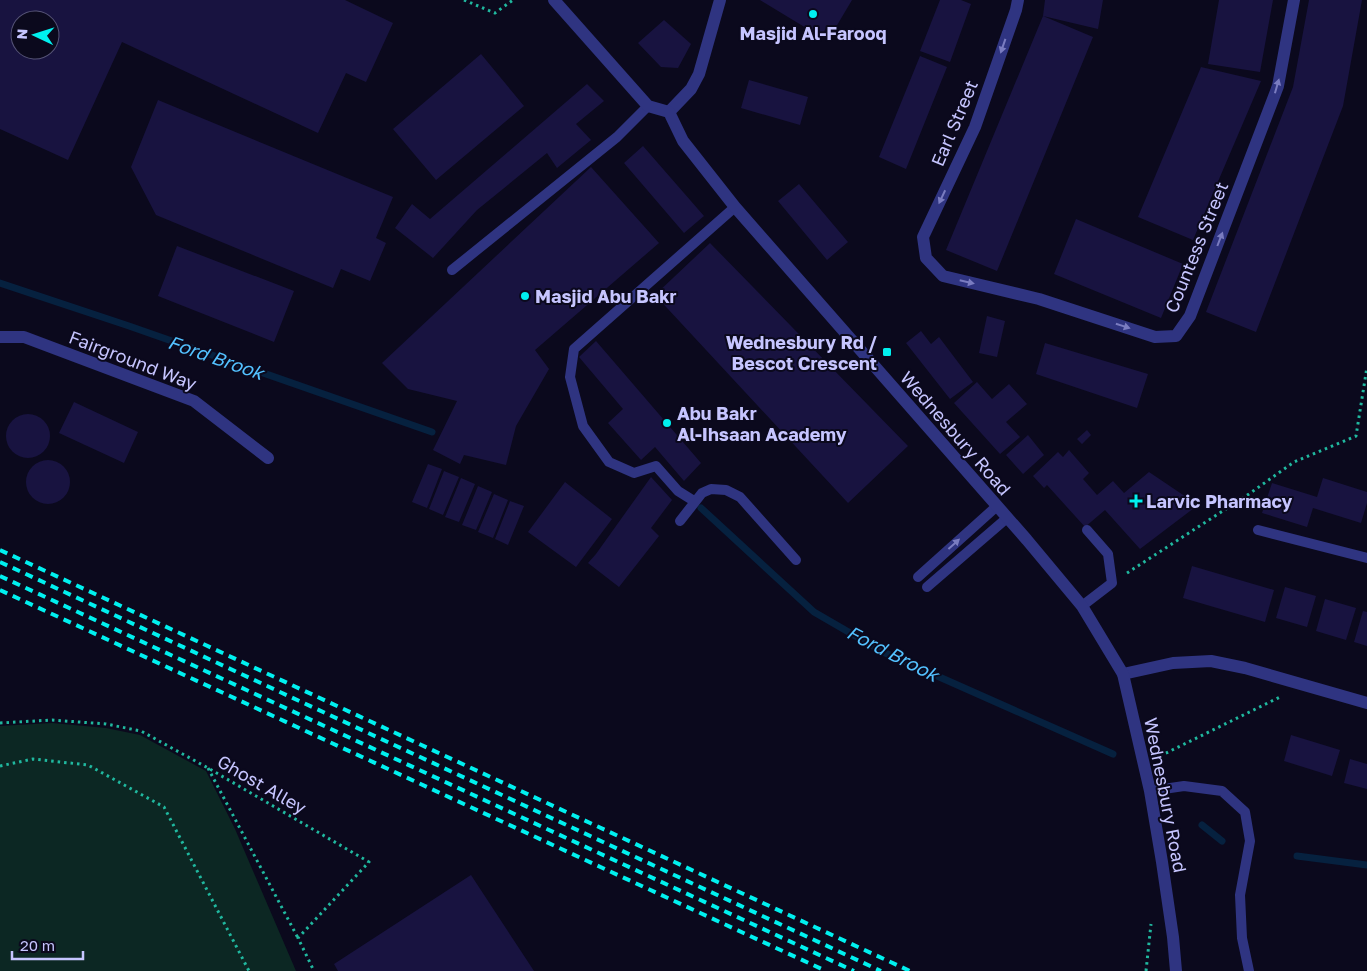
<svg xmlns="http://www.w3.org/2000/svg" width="1367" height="971" font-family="'Golos Text',sans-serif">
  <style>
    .green { fill: #0c2723 }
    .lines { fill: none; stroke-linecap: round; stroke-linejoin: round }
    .stream { stroke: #06213f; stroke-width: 7 }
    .building { fill: #181340; fill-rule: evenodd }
    .path { stroke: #20b89f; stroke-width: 3; stroke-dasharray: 2.5 4; stroke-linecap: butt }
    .service { stroke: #2f3481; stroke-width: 10 }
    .minor { stroke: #2f3481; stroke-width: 12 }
    .tertiary { stroke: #2f3481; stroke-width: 12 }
    .rail { stroke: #00f0ef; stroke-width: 4; stroke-dasharray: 8 6; stroke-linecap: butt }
    .oneway { fill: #7a7cc0 }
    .poi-dot { fill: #00f0ef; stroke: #0b091d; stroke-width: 2 }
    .labels { text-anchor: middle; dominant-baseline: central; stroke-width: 4; stroke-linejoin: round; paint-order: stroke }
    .poi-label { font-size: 18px; font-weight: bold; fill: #c6c5ff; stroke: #0b091d; text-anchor: start }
    .street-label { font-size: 18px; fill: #c6c5ff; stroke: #0b091d }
    .water-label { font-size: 19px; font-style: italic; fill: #53c1ff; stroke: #0b091d }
  </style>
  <rect width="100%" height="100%" fill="#0b091d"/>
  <!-- green -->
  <path class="green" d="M 52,723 L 106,728 L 140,735 L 206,771 L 235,829 L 296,971 L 0,971 L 0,726 Z"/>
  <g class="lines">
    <!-- stream -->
    <path class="stream" d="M 0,283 L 129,326 L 432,432
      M 701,508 L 814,612 L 883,652 L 1113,754
      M 1202,825 L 1222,841
      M 1297,856 L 1367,865"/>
  </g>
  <!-- building -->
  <path class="building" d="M 0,0 L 345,0 L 393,23 L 366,82 L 346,73 L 318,133 L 122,42 L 68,160 L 0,129 ZM 20,20 L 50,20 L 50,50 L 20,50 Z
    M 760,0 L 852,0 L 833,32 L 826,28 L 821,37 Z
    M 940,0 L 961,0 L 971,4 L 950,62 L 920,51 Z
    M 1045,0 L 1103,0 L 1098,29 L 1043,16 Z
    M 1219,0 L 1273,0 L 1260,72 L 1208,64 Z
    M 1309,0 L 1362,0 L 1343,106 L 1256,332 L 1206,312 L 1293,87 Z
    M 1043,16 L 1093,37 L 997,271 L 946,250 Z
    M 664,20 L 691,44 L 678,68 L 661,67 L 638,43 Z
    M 481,54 L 524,106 L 436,180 L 393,129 Z
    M 920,56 L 947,67 L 906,169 L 879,157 Z
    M 1201,67 L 1261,81 L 1193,240 L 1138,217 Z
    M 749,80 L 808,97 L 800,125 L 741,108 Z
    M 587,84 L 604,101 L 576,124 L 591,140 L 557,168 L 547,153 L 477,210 L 433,258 L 395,228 L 412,204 L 430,219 Z
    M 158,100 L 393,197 L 376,238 L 386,243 L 370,281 L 341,269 L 333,288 L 156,215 L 131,167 Z
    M 643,146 L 704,216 L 684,233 L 624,163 Z
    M 591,167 L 659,243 L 535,350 L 549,369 L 516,426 L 506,465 L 464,455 L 460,464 L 433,450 L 457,401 L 408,389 L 382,363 Z
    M 799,184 L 848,242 L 827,260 L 778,201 Z
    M 1076,219 L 1183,264 L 1161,318 L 1054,274 Z
    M 710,243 L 908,446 L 848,503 L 655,295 Z
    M 177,246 L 294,291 L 274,342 L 158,296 Z
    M 987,316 L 1005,321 L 997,357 L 979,353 Z
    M 921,331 L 931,344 L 939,337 L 973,382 L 950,399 L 906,343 Z
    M 596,341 L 701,463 L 684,481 L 655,447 L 641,460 L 608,423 L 623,409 L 579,357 Z
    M 1045,343 L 1148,374 L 1137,408 L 1036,374 Z
    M 977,382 L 992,399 L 1009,384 L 1027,404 L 1006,422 L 1020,437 L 1000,454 L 954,403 Z
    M 74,402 L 138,432 L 124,463 L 59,433 Z
    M6 436a22 22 0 1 1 44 0a22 22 0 1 1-44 0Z
    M 1087,430 L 1091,435 L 1082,444 L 1077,439 Z
    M 1028,435 L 1044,455 L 1023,474 L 1006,455 Z
    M 1069,450 L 1089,473 L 1083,479 L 1097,495 L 1113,481 L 1124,493 L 1149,472 L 1198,505 L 1140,549 L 1105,510 L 1085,527 L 1047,485 L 1044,488 L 1033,476 L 1058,452 L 1063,457 Z
    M26 482a22 22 0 1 1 44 0a22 22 0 1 1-44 0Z
    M 428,464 L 442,469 L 427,508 L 412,502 Z
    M 444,471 L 459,477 L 443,515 L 429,509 Z
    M 651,477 L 672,500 L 651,528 L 659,536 L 619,587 L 588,563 L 596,554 Z
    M 461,478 L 475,484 L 459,522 L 445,517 Z
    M 1323,478 L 1367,492 L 1367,503 L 1361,523 L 1313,508 L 1307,527 L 1262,513 L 1272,483 L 1317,497 Z
    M 565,482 L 612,519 L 576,567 L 528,532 Z
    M 478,486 L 492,492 L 476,530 L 462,525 Z
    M 494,494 L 508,500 L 493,538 L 478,532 Z
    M 510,501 L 524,506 L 508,545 L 495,539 Z
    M 1192,566 L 1274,590 L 1265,622 L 1183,598 Z
    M 1285,587 L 1316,596 L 1307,627 L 1276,618 Z
    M 1325,599 L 1356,608 L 1346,640 L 1316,631 Z
    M 1363,611 L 1367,612 L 1367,646 L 1354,642 Z
    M 1291,735 L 1340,750 L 1332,776 L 1284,761 Z
    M 1350,759 L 1367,764 L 1367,789 L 1344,783 Z
    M 471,875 L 534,971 L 338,971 L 334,964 Z"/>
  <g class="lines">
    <!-- path -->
    <path class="path" d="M 464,0 L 495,13 L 513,0
      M 1127,573 L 1249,494 L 1294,462 L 1356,436 L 1367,367
      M 0,723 L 52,720 L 106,724 L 141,731 L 208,768 L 369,862 L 298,938 L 314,971
      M 1160,756 L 1280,697
      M 0,766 L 33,759 L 88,765 L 164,807 L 249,971
      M 208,768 L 298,938
      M 1146,971 L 1151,924"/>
    <!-- service -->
    <path class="service" d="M 452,270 L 617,137 L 648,106
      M 694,501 L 678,491 L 656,466 L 634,473 L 609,462 L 583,426 L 570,377 L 574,349 L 735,207
      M 680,521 L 702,493 L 711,489 L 726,490 L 740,497 L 796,560
      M 1258,530 L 1367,558
      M 918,577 L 997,506
      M 927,587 L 1007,518
      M 1082,606 L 1112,583 L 1108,554 L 1087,530
      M 1150,791 L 1184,786 L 1222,791 L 1245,812 L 1250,841 L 1240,895 L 1242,938 L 1249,971"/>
    <!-- minor -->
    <path class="minor" d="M 1018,0 L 1016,10 L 975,127 L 923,237 L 926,258 L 943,276 L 1039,299 L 1155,337 L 1176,336 L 1190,316 L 1278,86 L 1294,0
      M 669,112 L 691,89 L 699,74 L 720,0
      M 0,337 L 24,337 L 194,401 L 268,458
      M 1123,674 L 1173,663 L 1211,661 L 1245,668 L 1367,703"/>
    <!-- tertiary -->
    <path class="tertiary" d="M 554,0 L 648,106 L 669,112 L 683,141 L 735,207 L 1027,540 L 1082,606 L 1123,674 L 1150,791 L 1162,862 L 1173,937 L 1176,971"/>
    <!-- rail -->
    <path class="rail" d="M 0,550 L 910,971
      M 0,562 L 881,971
      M 0,576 L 854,971
      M 0,590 L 826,971"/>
  </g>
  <!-- one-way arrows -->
  <defs><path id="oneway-solid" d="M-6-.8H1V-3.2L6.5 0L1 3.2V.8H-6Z" transform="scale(1.25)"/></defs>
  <g class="oneway">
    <use href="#oneway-solid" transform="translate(1003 46) rotate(109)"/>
    <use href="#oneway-solid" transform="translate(1277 86) rotate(-74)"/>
    <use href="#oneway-solid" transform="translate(942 197) rotate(115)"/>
    <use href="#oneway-solid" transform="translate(1220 239) rotate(-69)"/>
    <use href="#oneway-solid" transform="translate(967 282) rotate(13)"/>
    <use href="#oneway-solid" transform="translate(1123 326) rotate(18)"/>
    <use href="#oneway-solid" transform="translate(954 544) rotate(-42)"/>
  </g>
  <!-- markers -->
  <g class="poi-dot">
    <circle cx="813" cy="14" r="5"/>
    <circle cx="525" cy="296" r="5"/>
    <rect x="882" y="347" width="10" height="10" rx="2.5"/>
    <circle cx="667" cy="423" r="5"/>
    <path d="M1133.5 493.5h5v5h5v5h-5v5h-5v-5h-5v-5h5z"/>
  </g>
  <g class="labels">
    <!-- poi labels -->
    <g class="poi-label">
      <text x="813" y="33" text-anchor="middle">Masjid Al-Farooq</text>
      <text x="535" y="296">Masjid Abu Bakr</text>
      <text x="877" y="342" text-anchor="end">Wednesbury Rd /<tspan x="877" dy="21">Bescot Crescent</tspan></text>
      <text x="677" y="413">Abu Bakr<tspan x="677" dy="21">Al-Ihsaan Academy</tspan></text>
      <text x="1146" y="501">Larvic Pharmacy</text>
    </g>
    <!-- street labels -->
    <g class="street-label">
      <text transform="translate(954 123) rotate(-67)">Earl Street</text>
      <text transform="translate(1196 247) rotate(-68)">Countess Street</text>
      <text transform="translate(133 360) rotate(21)">Fairground Way</text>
      <text transform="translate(956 433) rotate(49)">Wednesbury Road</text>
      <text transform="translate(262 784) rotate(30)">Ghost Alley</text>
      <text transform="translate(1166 795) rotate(79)">Wednesbury Road</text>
    </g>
    <!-- water labels -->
    <g class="water-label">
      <text transform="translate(216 357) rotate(19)">Ford Brook</text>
      <text transform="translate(893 653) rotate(27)">Ford Brook</text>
    </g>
  </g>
  <!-- north arrow -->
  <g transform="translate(35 35) rotate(274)"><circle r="24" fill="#0b091d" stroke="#565477"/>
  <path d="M0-4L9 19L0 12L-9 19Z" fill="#00f0ef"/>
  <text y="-8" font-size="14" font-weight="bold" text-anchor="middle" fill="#c6c5ff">N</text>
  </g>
  <!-- scale -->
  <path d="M12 951v8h71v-8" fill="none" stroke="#c6c5ff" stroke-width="2.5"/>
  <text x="20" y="951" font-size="15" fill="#c6c5ff" stroke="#0b091d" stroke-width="4" paint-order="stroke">20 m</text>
</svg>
